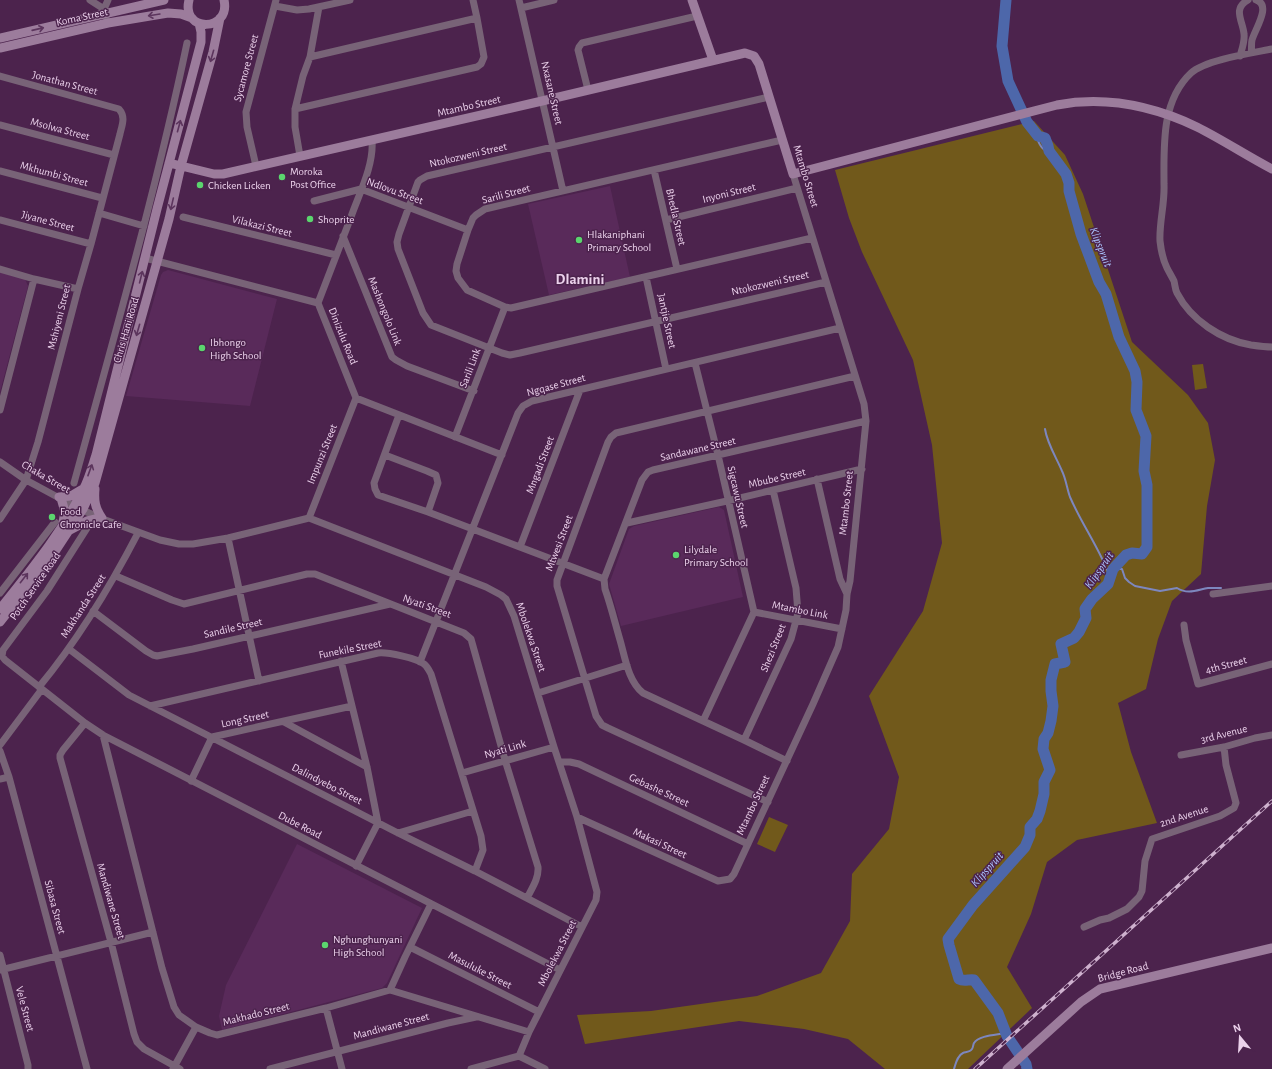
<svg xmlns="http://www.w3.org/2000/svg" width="1272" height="1069" font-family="'Alegreya Sans',sans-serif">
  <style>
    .built { fill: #592a5a }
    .green { fill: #71591b }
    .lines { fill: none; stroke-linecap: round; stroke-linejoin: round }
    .stream { stroke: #7d87be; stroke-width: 2 }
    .river { stroke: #4d67aa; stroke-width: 11 }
    .street { stroke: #786377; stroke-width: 7 }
    .secondary { stroke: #9c7c9c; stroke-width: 9 }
    .rail-casing { stroke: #ceb1ce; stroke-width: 3.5 }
    .rail { stroke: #4c234d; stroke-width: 2; stroke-dasharray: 6; stroke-linecap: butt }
    .oneway { stroke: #5c355d }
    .poi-dot { fill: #5bd56e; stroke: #4c234d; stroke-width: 1.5 }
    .labels { text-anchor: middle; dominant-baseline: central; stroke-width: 3; stroke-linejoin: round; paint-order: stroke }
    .street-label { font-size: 11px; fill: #ecd2ec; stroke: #4c234d }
    .poi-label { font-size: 11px; fill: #ecd2ec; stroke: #4c234d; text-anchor: start }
    .water-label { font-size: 12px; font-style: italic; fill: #acc4fd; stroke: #4c234d }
    .district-label { font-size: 15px; font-weight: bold; fill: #ecd2ec; stroke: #4c234d }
  </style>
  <rect width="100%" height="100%" fill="#4c234d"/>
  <!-- built -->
  <path class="built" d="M 610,186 L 630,277 L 549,295 L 528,204 Z
    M 168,270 L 277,299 L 250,406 L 126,396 L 161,275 L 163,272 Z
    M 0,272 L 25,279 L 28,286 L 0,392 Z
    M 719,507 L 724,510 L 743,597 L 621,626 L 609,584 L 629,529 L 634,526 Z
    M 297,844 L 422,908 L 387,983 L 382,988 L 222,1030 L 219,1016 L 226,985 Z"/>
  <!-- green -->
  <path class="green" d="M 1034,121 L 1065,155 L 1083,194 L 1132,342 L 1188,395 L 1208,423 L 1215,460 L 1207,506 L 1201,574 L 1172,601 L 1158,639 L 1146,689 L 1118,703 L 1131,752 L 1157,823 L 1077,840 L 1047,862 L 1031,914 L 1007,967 L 1032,1008 L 968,1069 L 885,1069 L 848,1039 L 804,1029 L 739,1021 L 585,1044 L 577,1015 L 651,1011 L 757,996 L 821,973 L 850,921 L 852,874 L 889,829 L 899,777 L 869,696 L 923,611 L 942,543 L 932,445 L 913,360 L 862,252 L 849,218 L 835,170 Z
    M 1203,364 L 1207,388 L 1195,390 L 1192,365 Z
    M 769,817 L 788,825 L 775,852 L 757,844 Z"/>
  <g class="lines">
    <!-- stream -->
    <path class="stream" d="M 1037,135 C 1038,145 1042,149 1051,154
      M 1065,173 L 1065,189 L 1070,195
      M 1045,429 C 1047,443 1056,457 1062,471 C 1066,479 1067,489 1070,497 C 1082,525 1100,549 1110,577
      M 1113,569 L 1122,569 L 1125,578 L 1129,582 L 1135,586 L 1160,591 L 1177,588 C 1188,595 1197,590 1208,588 C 1213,588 1217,588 1221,588
      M 954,1069 C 956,1063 957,1056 963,1053 C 966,1052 970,1052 972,1049 C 973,1048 973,1045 974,1043 C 979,1035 997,1035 1006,1033"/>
    <!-- river -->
    <path class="river" d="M 1006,0 L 1002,46 L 1008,81 L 1027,122 L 1038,136 L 1045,138 L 1048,146 L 1049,151 L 1066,174 L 1069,183 L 1069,191 L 1081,234 L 1099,282 L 1106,294 L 1119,337 L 1135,371 L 1137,382 L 1136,410 L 1146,436 L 1144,471 L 1147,485 L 1147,547 L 1142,554 L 1132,553 L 1126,555 L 1113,569 L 1108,584 L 1092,599 L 1085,609 L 1086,618 L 1079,632 L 1074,638 L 1061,644 L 1065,662 L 1055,664 L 1051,680 L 1051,691 L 1053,706 L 1051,721 L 1048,733 L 1044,739 L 1043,749 L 1050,770 L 1044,782 L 1044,794 L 1040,811 L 1037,819 L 1030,827 L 1030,835 L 1025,847 L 973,905 L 948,939 L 949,945 L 959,979 C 964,982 969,979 974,980 L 998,1013 L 1007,1036 L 1026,1064 L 1027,1069"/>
    <!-- street -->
    <path class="street" d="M 90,0 L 104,9 L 106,17
      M 519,0 L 563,191
      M 275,6 L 297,10 L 309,9 L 350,0
      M 521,8 L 554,0
      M 104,9 L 108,0
      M 1272,49 C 1252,53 1205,60 1191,73 C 1161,101 1164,146 1164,184 C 1165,203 1159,223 1160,241 C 1161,250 1163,260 1167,268 C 1169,272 1172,277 1174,281 C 1175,285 1175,289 1177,293 C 1191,320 1221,340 1251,345 C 1258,346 1265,347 1272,347
      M 1251,53 C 1252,49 1251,44 1252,40 C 1255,29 1272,5 1256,0
      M 1240,56 C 1242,49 1245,41 1244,34 C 1243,21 1232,9 1248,0
      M 310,57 L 477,18
      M 0,76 L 119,109 C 126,117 122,125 120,134 L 91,244 L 78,289 L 38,442 L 26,480 L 0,519
      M 588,90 L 578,50 L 579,47 L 582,43 L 697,16
      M 769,97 L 427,176 L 420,180 L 418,182 L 399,234 L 397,242 L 398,249 L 423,313 L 431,325 L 502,353 L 510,355 L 520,353 L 826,282
      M 295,109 L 477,67 L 481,64 L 484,57 L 477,18 L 473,0
      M 0,125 L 114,155
      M 782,140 L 485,209 L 476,215 L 473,218 L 468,230 L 457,264 L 456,271 L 458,278 L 467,290 L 505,307 L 511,308 L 812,238
      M 300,156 L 295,127 L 295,109 L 303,76 L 310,57 L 319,7
      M 256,166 L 247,127 L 246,112 L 276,0
      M 654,170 L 677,269
      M 0,171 L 102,198
      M 314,201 L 361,189 L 468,230
      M 99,213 L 144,226
      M 183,217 L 336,255
      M 0,220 L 91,244
      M 666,220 L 797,188
      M 343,236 L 392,357 L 396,360 L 407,366 L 474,391
      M 145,258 L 318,303 L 356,398 L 502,455
      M 0,269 L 34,279 L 78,289
      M 646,277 L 666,369
      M 318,303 C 329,274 340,245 351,217 C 359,194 374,165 372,141
      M 695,363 L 718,455 L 754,612 L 703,721
      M 0,410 L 34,279
      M 399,415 L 374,483 L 375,489 L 378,495 L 428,512 L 604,579
      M 455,437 L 505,307
      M 385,455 L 427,471 L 436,475 L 438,483 L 428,512
      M 0,462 L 26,480 L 74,506 L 100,518 L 160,540 L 179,544 L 193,544 L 228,538 L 309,518 L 486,587 L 501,595 L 506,599 L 514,616 L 554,747 L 577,817 L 597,892 L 596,900 L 529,1032 L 519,1056
      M 817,479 L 840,579 L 847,594
      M 74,483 C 114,337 156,191 187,43
      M 309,518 L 356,398
      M 627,523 L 727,501 L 862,469
      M 87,528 L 47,591 L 3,650 L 2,656 L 5,660 L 85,723 L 103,735 L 560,970
      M 228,538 L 259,681
      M 520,547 L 580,390
      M 116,576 L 172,600 L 184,604 L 307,574 L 315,574 L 464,633 L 471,639 L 505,760 L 538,867 C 539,878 532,888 527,898
      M 0,593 L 55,522
      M 1213,594 L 1272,586
      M 93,611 L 146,651 L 153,655 L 157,656 L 193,649 L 390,604
      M 754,612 L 842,629
      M 1184,625 L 1186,640 L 1198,684 L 1272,664
      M 69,649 L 129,695 L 398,833 L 475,871 L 582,927
      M 341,661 L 367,767 L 378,823 L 356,866
      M 420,662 L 518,413 L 523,406 L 532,401 L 840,328
      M 39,687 C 78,640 110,587 138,533
      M 538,693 L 627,665
      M 150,706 L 378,653 C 388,652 416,658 424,664 C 427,666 429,670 431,674 L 481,836 L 483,850 L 475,871
      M 284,722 L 367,767
      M 85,723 L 63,750 L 60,755 L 60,758 L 111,942 L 134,1034 L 137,1042 L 144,1049 L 180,1069
      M 103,735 L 162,968 L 174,1007 L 179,1015 L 196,1027 L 210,1033 L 217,1035 L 326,1008 L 390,990 L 529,1032
      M 744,740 L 791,639 L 798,613 L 796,588 L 773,490
      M 0,745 L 42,689
      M 0,751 L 9,777 L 87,1069
      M 1181,755 L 1224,747 L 1255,738 L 1272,735
      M 787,761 L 744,740 L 643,693 C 628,681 625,657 620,640 C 615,623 611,606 605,589 L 604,579 L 642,480 L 648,472 L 653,470 L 866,421
      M 559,762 L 570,762 L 579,764 L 748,844
      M 462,773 L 554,747
      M 0,779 L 9,777
      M 191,781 L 212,737 L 352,706
      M 768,802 L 608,728 L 602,725 L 596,716 L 557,586 L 557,580 L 608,442 L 611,437 L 616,433 L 855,376
      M 577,817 L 718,881 L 730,879 L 734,874 L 813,704 L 838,647 L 846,610 L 847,594 L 850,581 L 866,421 L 864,404 L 793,174
      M 398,833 L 473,811
      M 1084,927 L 1100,920 L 1109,918 L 1127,909 L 1139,897 L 1142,891 L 1145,861 L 1152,839 L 1220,816 L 1234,808 L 1236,803 L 1226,765 L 1224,747
      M 410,947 L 539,1012
      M 0,955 L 28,1065 L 28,1069
      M 0,970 L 153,932
      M 390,990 L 405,957 L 431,904
      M 326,1008 L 342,1069
      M 173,1069 L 196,1027
      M 270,1069 L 448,1023 L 476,1017
      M 471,1069 L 519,1056 L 545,1069"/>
    <!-- secondary -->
    <path class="secondary" d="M 189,0 C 181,33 231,32 224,0
      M 692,0 L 713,60
      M 0,38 L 164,0
      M 0,48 L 108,23 L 168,13 L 181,14 L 192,18
      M 169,163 L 214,174 L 223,174 L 542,101 L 745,53 L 754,56 L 759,64 L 793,174 L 1057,105 C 1105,96 1153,106 1197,127 C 1223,140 1247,156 1272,169
      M 95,489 C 94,501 95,508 102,518
      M 59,497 L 71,496 L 83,489
      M 61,498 L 65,512 L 63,522
      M 70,530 L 87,521 L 100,518
      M 0,609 C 30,571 61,534 83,490 C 89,479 92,467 96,455 L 157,209 L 201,42 L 201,32 L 199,23
      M 0,622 L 54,553 L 83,509 L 95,483 L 169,219 L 181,166 L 213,52 L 220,18
      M 1007,1069 L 1081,1002 L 1100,989 L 1272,948"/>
    <defs>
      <path id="rail" d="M 975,1069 L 1272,801"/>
    </defs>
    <!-- rail casing -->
    <use href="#rail" class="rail-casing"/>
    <!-- rail -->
    <use href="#rail" class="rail"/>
  </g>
  <!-- one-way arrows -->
  <defs><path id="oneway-shaft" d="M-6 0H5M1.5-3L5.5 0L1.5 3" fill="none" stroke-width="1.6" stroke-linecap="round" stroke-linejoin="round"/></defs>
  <g class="oneway">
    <use href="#oneway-shaft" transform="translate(154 15) rotate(171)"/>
    <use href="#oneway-shaft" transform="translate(38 29) rotate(-13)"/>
    <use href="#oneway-shaft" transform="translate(212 56) rotate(106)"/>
    <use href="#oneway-shaft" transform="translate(179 126) rotate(-75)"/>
    <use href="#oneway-shaft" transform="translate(172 204) rotate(103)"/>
    <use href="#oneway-shaft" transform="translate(141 277) rotate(-76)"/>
    <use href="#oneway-shaft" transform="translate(138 330) rotate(106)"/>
    <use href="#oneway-shaft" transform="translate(90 470) rotate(-70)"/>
    <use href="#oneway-shaft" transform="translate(24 578) rotate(-52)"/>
  </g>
  <!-- markers -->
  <g class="poi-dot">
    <circle cx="282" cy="177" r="4"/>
    <circle cx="200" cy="185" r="4"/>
    <circle cx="310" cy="219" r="4"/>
    <circle cx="579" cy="240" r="4"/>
    <circle cx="202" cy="348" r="4"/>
    <circle cx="52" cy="517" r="4"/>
    <circle cx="676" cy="555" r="4"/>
    <circle cx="325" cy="945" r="4"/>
  </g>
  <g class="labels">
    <!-- street labels -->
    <g class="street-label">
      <text transform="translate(82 17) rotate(-12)">Koma Street</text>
      <text transform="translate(246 68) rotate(-75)">Sycamore Street</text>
      <text transform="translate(65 83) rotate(15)">Jonathan Street</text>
      <text transform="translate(552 93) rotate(77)">Nxasane Street</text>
      <text transform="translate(469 106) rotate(-13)">Mtambo Street</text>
      <text transform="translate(60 129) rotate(15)">Msolwa Street</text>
      <text transform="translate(468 155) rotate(-13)">Ntokozweni Street</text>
      <text transform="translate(54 174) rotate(15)">Mkhumbi Street</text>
      <text transform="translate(806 176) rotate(73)">Mtambo Street</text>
      <text transform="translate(395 191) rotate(20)">Ndlovu Street</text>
      <text transform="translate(729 193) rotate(-14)">Inyoni Street</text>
      <text transform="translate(506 194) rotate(-15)">Sarili Street</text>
      <text transform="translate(676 217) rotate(77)">Bhedla Street</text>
      <text transform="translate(48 221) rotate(15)">Jiyane Street</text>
      <text transform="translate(262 226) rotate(14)">Vilakazi Street</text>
      <text transform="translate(770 283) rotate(-13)">Ntokozweni Street</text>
      <text transform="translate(385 311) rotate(68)">Mashongolo Link</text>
      <text transform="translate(59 317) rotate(-76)">Mshiyeni Street</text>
      <text transform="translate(667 321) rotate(78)">Jantjie Street</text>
      <text transform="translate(126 330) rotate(-74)">Chris Hani Road</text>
      <text transform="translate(343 336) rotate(68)">Dinizulu Road</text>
      <text transform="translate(470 368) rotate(-69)">Sarili Link</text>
      <text transform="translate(556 385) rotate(-15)">Ngqase Street</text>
      <text transform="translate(698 449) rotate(-13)">Sandawane Street</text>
      <text transform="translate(322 454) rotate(-68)">Impunzi Street</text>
      <text transform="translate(540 465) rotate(-69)">Mngadi Street</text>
      <text transform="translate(46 477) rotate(30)">Chaka Street</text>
      <text transform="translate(777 478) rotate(-13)">Mbube Street</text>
      <text transform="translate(738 497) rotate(77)">Sigcawu Street</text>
      <text transform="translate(846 503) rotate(-84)">Mtambo Street</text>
      <text transform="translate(559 543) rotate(-69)">Mtwesi Street</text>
      <text transform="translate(35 586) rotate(-55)">Potch Service Road</text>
      <text transform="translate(83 606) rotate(-57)">Makhanda Street</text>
      <text transform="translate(427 606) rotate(20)">Nyati Street</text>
      <text transform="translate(800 610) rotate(11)">Mtambo Link</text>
      <text transform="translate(233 628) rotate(-13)">Sandile Street</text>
      <text transform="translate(531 637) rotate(71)">Mbolekwa Street</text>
      <text transform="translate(773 648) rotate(-68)">Shezi Street</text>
      <text transform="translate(350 649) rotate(-11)">Funekile Street</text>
      <text transform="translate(1226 665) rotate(-15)">4th Street</text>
      <text transform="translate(245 719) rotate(-12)">Long Street</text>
      <text transform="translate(1224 734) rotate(-14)">3rd Avenue</text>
      <text transform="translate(505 749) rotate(-16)">Nyati Link</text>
      <text transform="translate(327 784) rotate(27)">Dalindyebo Street</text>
      <text transform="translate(659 790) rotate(25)">Gebashe Street</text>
      <text transform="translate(753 805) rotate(-65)">Mtambo Street</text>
      <text transform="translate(1184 816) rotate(-18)">2nd Avenue</text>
      <text transform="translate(300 825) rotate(27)">Dube Road</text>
      <text transform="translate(660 843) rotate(25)">Makasi Street</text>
      <text transform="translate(111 901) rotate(74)">Mandiwane Street</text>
      <text transform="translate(55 907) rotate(75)">Sibasa Street</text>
      <text transform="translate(557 953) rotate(-63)">Mbolekwa Street</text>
      <text transform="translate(480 970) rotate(27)">Masuluke Street</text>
      <text transform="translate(1123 972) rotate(-15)">Bridge Road</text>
      <text transform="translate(25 1009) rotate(75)">Vele Street</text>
      <text transform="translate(256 1014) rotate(-14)">Makhado Street</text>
      <text transform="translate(391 1026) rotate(-15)">Mandiwane Street</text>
    </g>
    <!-- poi labels -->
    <g class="poi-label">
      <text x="290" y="171">Moroka<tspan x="290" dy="13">Post Office</tspan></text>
      <text x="208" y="185">Chicken Licken</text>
      <text x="318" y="219">Shoprite</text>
      <text x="587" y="234">Hlakaniphani<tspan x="587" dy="13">Primary School</tspan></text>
      <text x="210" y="342">Ibhongo<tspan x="210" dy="13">High School</tspan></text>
      <text x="60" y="511">Food<tspan x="60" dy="13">Chronicle Cafe</tspan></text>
      <text x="684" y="549">Lilydale<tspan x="684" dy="13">Primary School</tspan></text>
      <text x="333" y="939">Nghunghunyani<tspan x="333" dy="13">High School</tspan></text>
    </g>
    <!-- water labels -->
    <g class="water-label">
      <text transform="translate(1101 247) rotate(68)">Klipspruit</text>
      <text transform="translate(1099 570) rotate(-55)">Klipspruit</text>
      <text transform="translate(987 869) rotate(-48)">Klipspruit</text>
    </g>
    <!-- district labels -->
    <g class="district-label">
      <text x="580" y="279">Dlamini</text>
    </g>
  </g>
  <!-- north arrow -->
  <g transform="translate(1240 1037) rotate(342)" stroke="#4c234d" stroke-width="3" paint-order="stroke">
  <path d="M0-3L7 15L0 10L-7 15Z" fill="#ecd2ec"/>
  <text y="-6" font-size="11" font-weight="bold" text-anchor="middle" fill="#ecd2ec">N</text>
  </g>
</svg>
